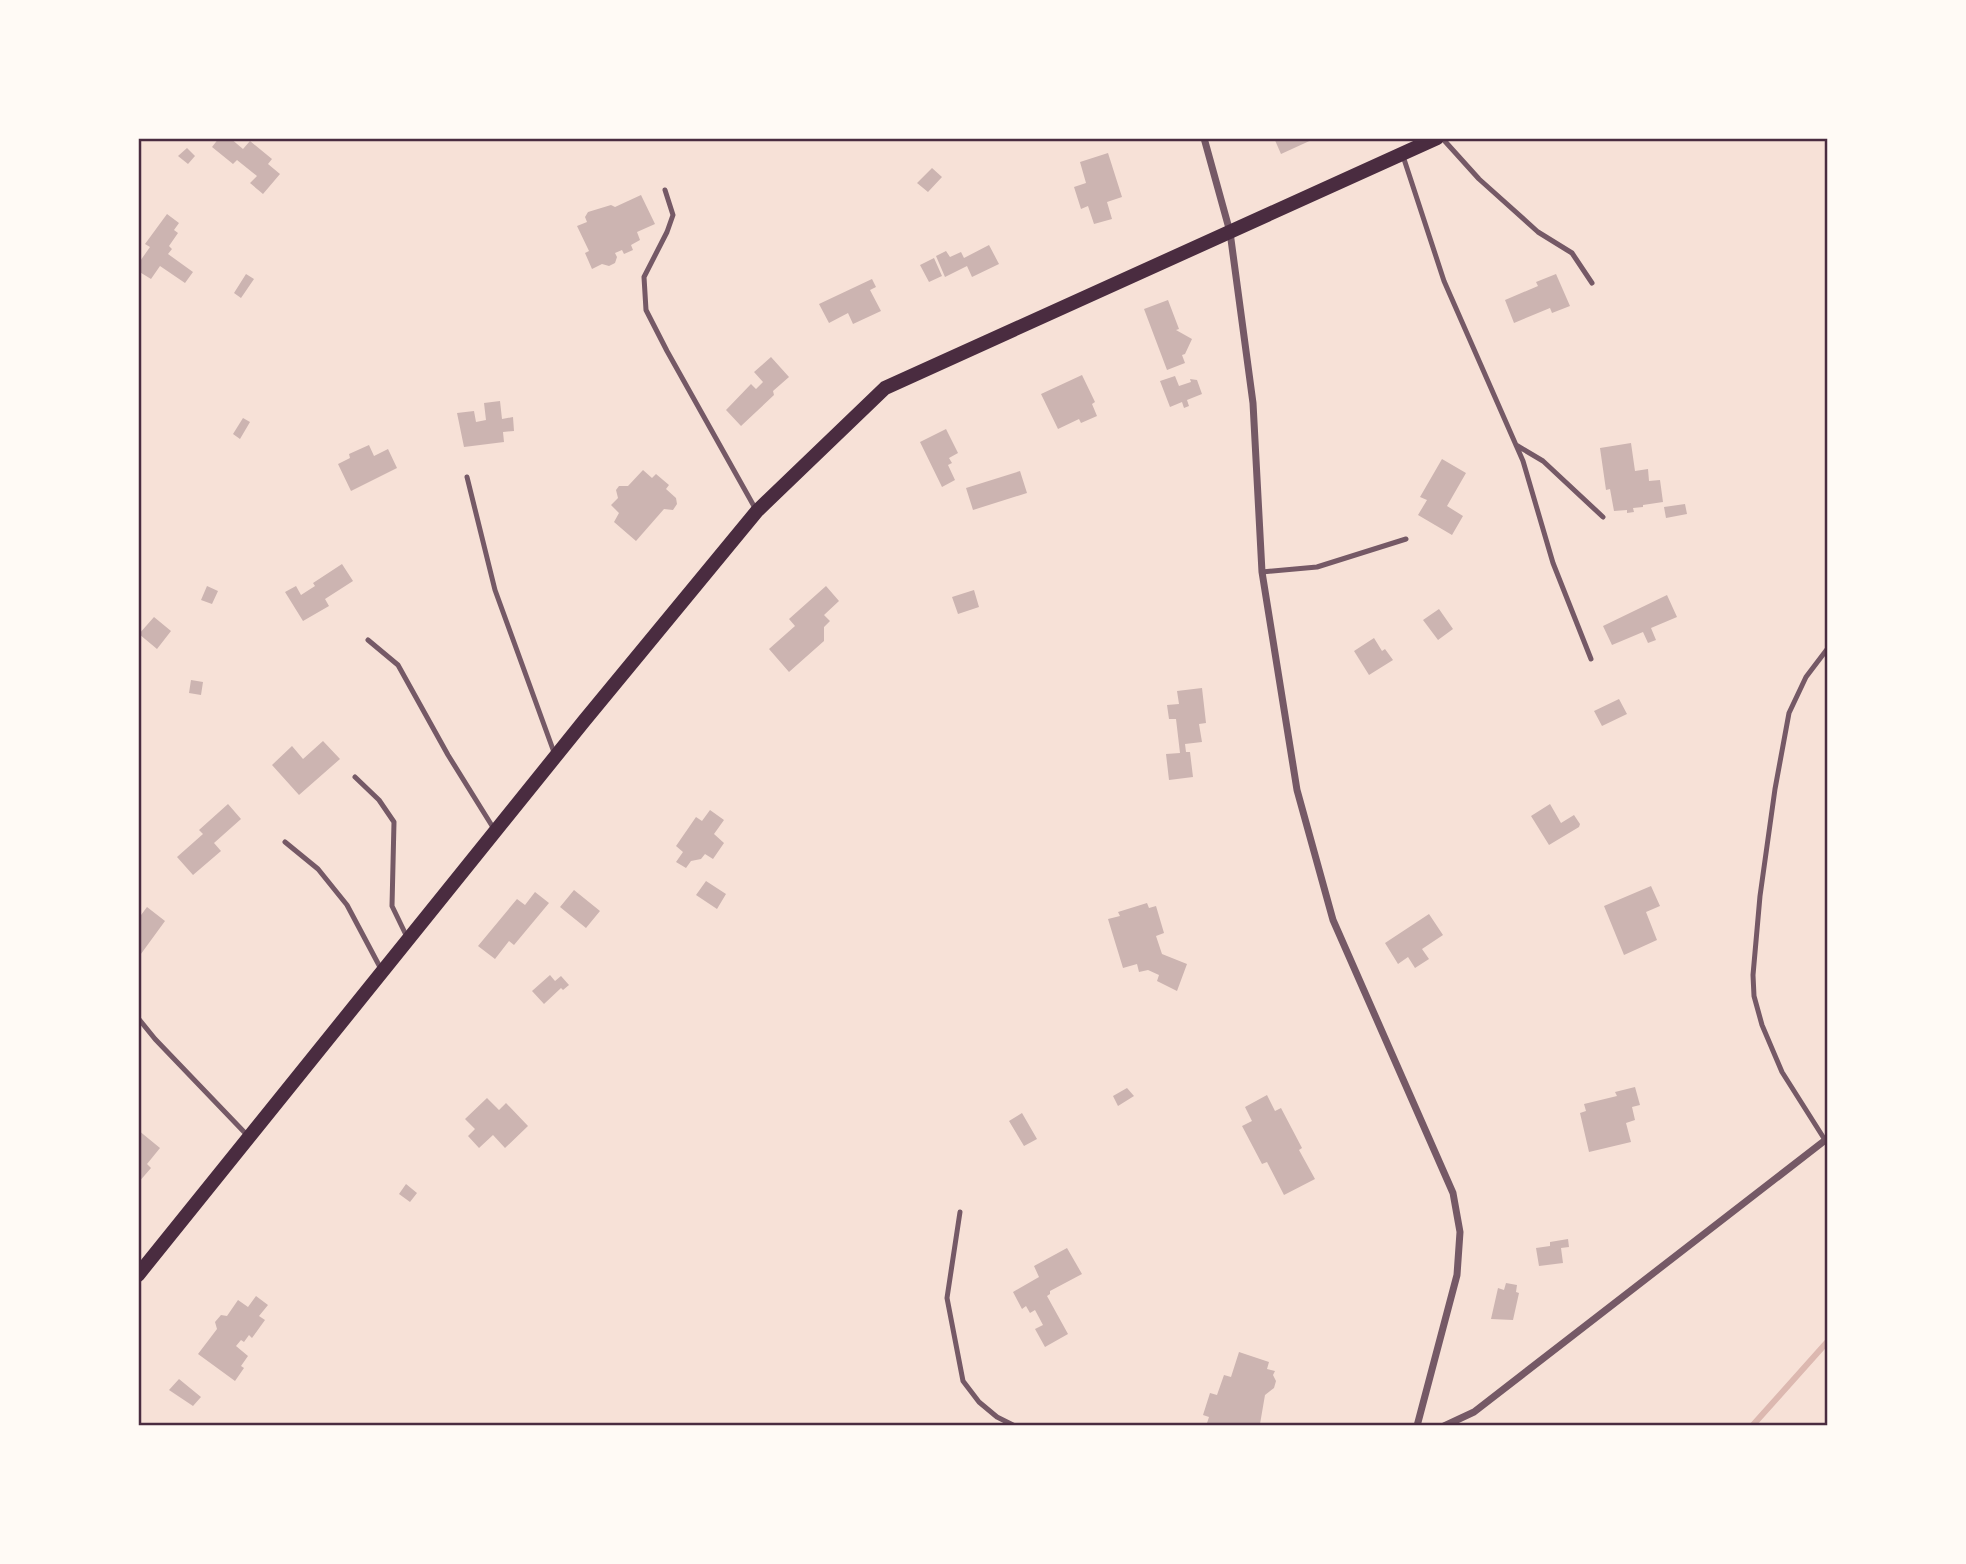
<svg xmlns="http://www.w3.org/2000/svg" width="1966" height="1564" font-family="'Work Sans',sans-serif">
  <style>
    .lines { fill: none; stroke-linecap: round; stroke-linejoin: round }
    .stream { stroke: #dcb8b0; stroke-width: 6 }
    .building { fill: #ccb4b1 }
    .service { stroke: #755966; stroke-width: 5 }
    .minor { stroke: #755966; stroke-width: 7 }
    .secondary { stroke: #4a2c40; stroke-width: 14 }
    .neatline { fill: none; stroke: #4a2c40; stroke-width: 2.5 }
  </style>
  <rect width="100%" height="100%" fill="#f7e1d7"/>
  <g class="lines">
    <!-- stream -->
    <path class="stream" d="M 1793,138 L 1796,138
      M 1752,1426 L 1828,1341"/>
  </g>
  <!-- building -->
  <path class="building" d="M 219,138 L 230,138 L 243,149 L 250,141 L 272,159 L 268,164 L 280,174 L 263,194 L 250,183 L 257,176 L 237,160 L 233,164 L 212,147 Z
    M 1274,138 L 1316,138 L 1281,154 Z
    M 187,148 L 195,156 L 188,164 L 178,156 Z
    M 1108,153 L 1122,197 L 1107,202 L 1112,219 L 1094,224 L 1088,206 L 1081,209 L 1074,187 L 1086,183 L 1080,162 Z
    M 932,168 L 942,177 L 928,192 L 917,183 Z
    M 641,195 L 655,224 L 637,232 L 640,240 L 631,245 L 633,250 L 624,254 L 622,250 L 615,253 L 617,257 L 615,263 L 609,266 L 602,264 L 592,269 L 585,253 L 589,251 L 577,226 L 587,222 L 585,217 L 588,212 L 611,205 L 615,207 Z
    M 167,214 L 179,223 L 174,230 L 178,233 L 169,246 L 172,249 L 168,254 L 193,272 L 185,283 L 160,266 L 151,279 L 138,271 L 138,264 L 150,247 L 145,244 Z
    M 989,245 L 999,264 L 972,277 L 967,266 L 945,277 L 936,256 L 946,251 L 950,257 L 961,252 L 964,258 Z
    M 934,258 L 942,276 L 929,282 L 920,265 Z
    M 246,274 L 254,279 L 241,298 L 234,293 Z
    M 1556,274 L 1570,306 L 1552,313 L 1550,308 L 1514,323 L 1505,300 L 1538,286 L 1536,282 Z
    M 872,279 L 876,287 L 870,290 L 881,311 L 853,324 L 848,313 L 829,323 L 819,304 Z
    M 1168,300 L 1179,329 L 1176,330 L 1192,339 L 1185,354 L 1182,355 L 1185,363 L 1167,370 L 1144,309 Z
    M 771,357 L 789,377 L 773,391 L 774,395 L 741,426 L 726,410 L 751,384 L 756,389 L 763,382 L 754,372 Z
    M 1082,375 L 1095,402 L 1092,404 L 1097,416 L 1081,423 L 1079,419 L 1058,429 L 1041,394 Z
    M 1175,376 L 1179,386 L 1191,382 L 1190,379 L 1197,380 L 1202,394 L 1187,400 L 1189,406 L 1184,408 L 1182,402 L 1170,407 L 1160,381 Z
    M 500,401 L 502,419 L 513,417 L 514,431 L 503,432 L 504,442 L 464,447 L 457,413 L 474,411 L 476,422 L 486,420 L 484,403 Z
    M 243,418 L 250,422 L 240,439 L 233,434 Z
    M 946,429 L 958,453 L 949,458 L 952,463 L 948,465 L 955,480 L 942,487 L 920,442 Z
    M 1631,443 L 1635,471 L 1648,469 L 1649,481 L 1660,480 L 1663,502 L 1643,505 L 1643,507 L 1633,508 L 1634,512 L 1627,513 L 1627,510 L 1614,511 L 1610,489 L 1606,490 L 1600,448 Z
    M 369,445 L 374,456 L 388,449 L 397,468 L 351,491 L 338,464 L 350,458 L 349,454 Z
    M 1442,459 L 1466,473 L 1447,506 L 1463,516 L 1452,535 L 1418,515 L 1427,500 L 1420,497 Z
    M 643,470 L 652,478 L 656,474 L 669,485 L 666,489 L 676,498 L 677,504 L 673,510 L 664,509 L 636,541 L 614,522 L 619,513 L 611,505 L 618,498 L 616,490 L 619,486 L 628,486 Z
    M 1020,471 L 1027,493 L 973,510 L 966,488 Z
    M 1685,504 L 1687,514 L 1666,518 L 1664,507 Z
    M 342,564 L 353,581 L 325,599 L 329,606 L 303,621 L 285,592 L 296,586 L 301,595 L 315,586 L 313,583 Z
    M 207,586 L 218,591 L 212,604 L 201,600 Z
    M 826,586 L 839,601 L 824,615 L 830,621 L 824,627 L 824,641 L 789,672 L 769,649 L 795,626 L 789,619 Z
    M 974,590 L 979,607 L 958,614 L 952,597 Z
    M 1667,595 L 1677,617 L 1651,628 L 1656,640 L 1648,643 L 1643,632 L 1612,645 L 1603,626 Z
    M 1439,609 L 1453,629 L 1438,640 L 1423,620 Z
    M 154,617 L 171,631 L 157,649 L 139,634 Z
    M 1374,638 L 1382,651 L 1385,649 L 1393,660 L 1369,675 L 1354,651 Z
    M 191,680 L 203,682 L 201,695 L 189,693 Z
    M 1202,688 L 1206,723 L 1199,724 L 1202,742 L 1185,744 L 1186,752 L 1190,752 L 1193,777 L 1169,780 L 1166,754 L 1180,753 L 1176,719 L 1169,719 L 1167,705 L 1179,704 L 1177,691 Z
    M 1619,699 L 1627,714 L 1602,726 L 1594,711 Z
    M 323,741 L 340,759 L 299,795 L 272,765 L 292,746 L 303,759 Z
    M 228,804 L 241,819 L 214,843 L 221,851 L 193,875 L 177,857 L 203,834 L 199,830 Z
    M 1550,804 L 1561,823 L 1574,815 L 1580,824 L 1579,827 L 1549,845 L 1531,816 Z
    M 710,810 L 724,820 L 714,834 L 724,843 L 713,859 L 705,854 L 701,859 L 691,861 L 686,868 L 676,862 L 683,852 L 676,846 L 696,817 L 702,821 Z
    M 706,881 L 726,894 L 717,909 L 696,895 Z
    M 1651,886 L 1660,906 L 1646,912 L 1657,940 L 1624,955 L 1604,906 Z
    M 574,890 L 600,911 L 586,928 L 560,907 Z
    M 535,892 L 549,903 L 514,945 L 509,941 L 495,959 L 478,946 L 517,899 L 525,905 Z
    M 1147,903 L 1149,908 L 1156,906 L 1164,933 L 1156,936 L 1162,954 L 1187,964 L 1177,991 L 1157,981 L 1159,975 L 1148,970 L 1139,972 L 1137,964 L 1123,968 L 1108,919 L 1120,916 L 1118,912 Z
    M 147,907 L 165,921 L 138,958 L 138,919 Z
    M 1429,914 L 1443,935 L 1422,949 L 1429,959 L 1415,968 L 1408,957 L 1398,964 L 1385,943 Z
    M 550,975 L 555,981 L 561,976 L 569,985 L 563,990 L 561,988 L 544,1004 L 532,991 Z
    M 1635,1087 L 1640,1105 L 1632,1107 L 1635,1120 L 1626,1123 L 1631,1142 L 1589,1152 L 1580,1113 L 1586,1111 L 1584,1104 L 1617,1096 L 1615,1092 Z
    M 1127,1088 L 1134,1096 L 1118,1106 L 1113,1096 Z
    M 1267,1095 L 1275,1111 L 1281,1108 L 1302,1148 L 1299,1150 L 1315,1179 L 1284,1195 L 1267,1162 L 1262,1164 L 1242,1126 L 1252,1121 L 1245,1107 Z
    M 487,1098 L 499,1110 L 506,1103 L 528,1126 L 505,1148 L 493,1135 L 479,1148 L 468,1136 L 475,1129 L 465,1119 Z
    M 1022,1113 L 1037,1139 L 1024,1146 L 1009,1121 Z
    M 138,1130 L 160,1148 L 147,1164 L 151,1168 L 138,1183 Z
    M 406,1184 L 417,1193 L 410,1202 L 399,1194 Z
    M 1568,1239 L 1569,1247 L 1561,1248 L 1563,1263 L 1539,1266 L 1536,1248 L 1550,1246 L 1550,1242 Z
    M 1067,1248 L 1082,1274 L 1050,1291 L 1050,1294 L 1047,1296 L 1068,1334 L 1045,1347 L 1035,1329 L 1043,1325 L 1035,1310 L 1030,1313 L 1026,1306 L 1022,1309 L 1013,1292 L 1039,1277 L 1034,1266 Z
    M 1506,1283 L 1517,1285 L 1516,1292 L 1519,1293 L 1513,1320 L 1491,1319 L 1498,1288 L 1504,1290 Z
    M 256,1296 L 268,1305 L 259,1316 L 265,1320 L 252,1338 L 249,1335 L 244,1342 L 241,1340 L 236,1346 L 248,1356 L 241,1366 L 244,1368 L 235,1381 L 198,1354 L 217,1329 L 215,1322 L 221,1315 L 227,1316 L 238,1300 L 248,1307 Z
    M 1239,1352 L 1269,1362 L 1267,1369 L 1275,1371 L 1273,1375 L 1276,1381 L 1274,1388 L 1265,1395 L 1260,1424 L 1206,1426 L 1209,1417 L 1203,1415 L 1210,1393 L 1217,1395 L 1224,1375 L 1231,1377 Z
    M 179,1379 L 201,1397 L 193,1406 L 169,1390 Z"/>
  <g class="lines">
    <!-- service -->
    <path class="service" d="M 1442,138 L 1479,179 L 1538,232 L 1572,253 L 1592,283
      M 1403,156 L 1444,281 L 1523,461 L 1553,563 L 1591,659
      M 665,190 L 673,215 L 667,232 L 644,277 L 646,310 L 667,351 L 755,508
      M 1516,445 L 1543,461 L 1603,517
      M 467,477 L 495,590 L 555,755
      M 1262,572 L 1317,567 L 1406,539
      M 368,640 L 398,665 L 448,755 L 494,829
      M 355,777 L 379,800 L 394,822 L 392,906 L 407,937
      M 285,842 L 318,869 L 347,905 L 381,969
      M 138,1018 L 155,1039 L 247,1135
      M 1825,1140 L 1782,1072 L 1762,1025 L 1754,996 L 1753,975 L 1760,896 L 1775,789 L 1789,713 L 1806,677 L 1828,648
      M 960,1212 L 947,1298 L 963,1381 L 979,1402 L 997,1417 L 1015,1426"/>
    <!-- minor -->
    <path class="minor" d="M 1204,138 L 1230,232 L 1253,403 L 1262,572 L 1297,790 L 1333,920 L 1453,1193 L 1460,1232 L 1457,1275 L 1417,1426
      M 1444,1426 L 1474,1412 L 1828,1138"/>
    <!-- secondary -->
    <path class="secondary" d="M 138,1275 L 584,721 L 757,511 L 885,388 L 1437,138"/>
  </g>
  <!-- border -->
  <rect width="1966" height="1564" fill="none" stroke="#fffaf5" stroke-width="280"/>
  <rect x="140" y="140" width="1686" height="1284" class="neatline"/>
</svg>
